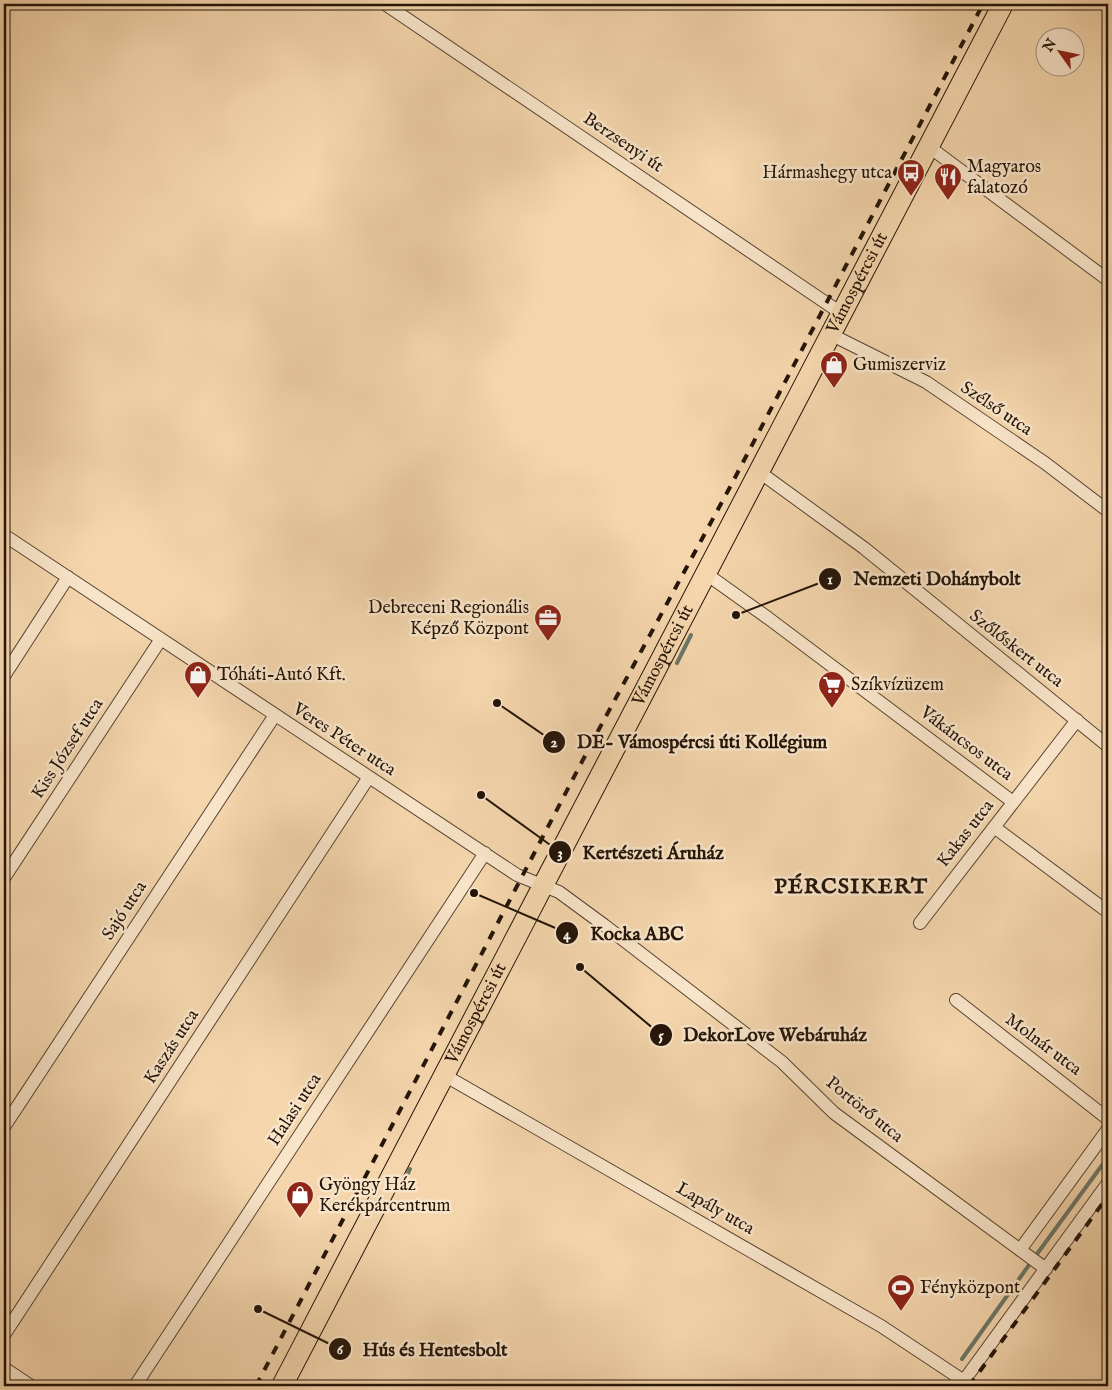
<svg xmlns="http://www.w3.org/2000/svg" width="1112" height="1390" font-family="'IM FELL English',serif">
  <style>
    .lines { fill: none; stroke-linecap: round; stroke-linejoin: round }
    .stream { stroke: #6c7769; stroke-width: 4 }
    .street-casing { stroke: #584431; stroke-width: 14 }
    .primary-casing { stroke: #241408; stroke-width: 22 }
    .street { stroke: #f8e4c9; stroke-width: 12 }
    .primary { stroke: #f4d5ac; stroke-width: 20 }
    .rail { stroke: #241408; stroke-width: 4; stroke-dasharray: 9 9; stroke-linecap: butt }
    .labels { text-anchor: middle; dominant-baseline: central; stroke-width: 5; stroke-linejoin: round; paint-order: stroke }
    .street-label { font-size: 18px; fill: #241408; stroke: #f8e4c9 }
    .poi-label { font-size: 18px; fill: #241408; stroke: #f8e4c9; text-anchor: start }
    .district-label { font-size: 22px; font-weight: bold; letter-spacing: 1px; fill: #241408; stroke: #f8e4c9 }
    .leader { fill: none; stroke: #241408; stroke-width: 2 }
    .callout-dot { fill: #241408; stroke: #f8e4c9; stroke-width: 2 }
    .mark-label { font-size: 15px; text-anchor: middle; font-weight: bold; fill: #fff }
    .callout-label { font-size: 19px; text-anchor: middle; font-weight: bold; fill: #241408; stroke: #f8e4c9; stroke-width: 5; stroke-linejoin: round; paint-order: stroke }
  </style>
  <rect width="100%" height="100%" fill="#f4d5ac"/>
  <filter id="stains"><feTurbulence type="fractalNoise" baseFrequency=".004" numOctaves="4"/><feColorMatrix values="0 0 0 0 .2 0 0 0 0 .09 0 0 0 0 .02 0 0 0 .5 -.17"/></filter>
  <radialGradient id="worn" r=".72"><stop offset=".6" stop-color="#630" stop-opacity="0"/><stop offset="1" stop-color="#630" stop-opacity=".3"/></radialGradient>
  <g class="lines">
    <!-- stream -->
    <path class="stream" d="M 677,663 L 691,635
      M 401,1188 L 410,1169
      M 1037,1254 L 1108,1157
      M 962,1359 L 1029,1265"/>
    <defs>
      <path id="street" d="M 385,4 L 841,313
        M 928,146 L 1108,280
        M 830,334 L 926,382 L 1045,463 L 1108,511
        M 758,471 L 864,548 L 1108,746
        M 4,535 L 517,875 L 559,892 L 604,925 L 782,1062 L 834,1113 L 1046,1269
        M 705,573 L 768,618 L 1013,802
        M 4,676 L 68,577
        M 994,827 L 1108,912
        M 4,878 L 161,639
        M 920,923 L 1077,720
        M 956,1000 L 1108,1119
        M 444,1075 L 881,1326 L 964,1381
        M 4,1127 L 275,715
        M 1020,1250 L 1108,1129
        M 4,1335 L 369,777
        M 4,1368 L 31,1386
        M 135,1386 L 485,853
        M 960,1386 L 1108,1183"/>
      <g id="primary">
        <path id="s1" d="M 282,1386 L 1003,4"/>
      </g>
    </defs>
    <!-- street casing -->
    <use href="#street" class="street-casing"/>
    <!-- primary casing -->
    <use href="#primary" class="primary-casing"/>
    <!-- street -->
    <use href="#street" class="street"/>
    <!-- primary -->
    <use href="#primary" class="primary"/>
    <!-- rail -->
    <path class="rail" d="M 256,1386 L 598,731 L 729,489 L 983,4
      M 969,1386 L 1108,1196"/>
  </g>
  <!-- icons -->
  <defs>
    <symbol id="bus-pin" viewBox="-11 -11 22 30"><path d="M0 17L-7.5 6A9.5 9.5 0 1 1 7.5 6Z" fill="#8f2418" stroke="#f8e4c9"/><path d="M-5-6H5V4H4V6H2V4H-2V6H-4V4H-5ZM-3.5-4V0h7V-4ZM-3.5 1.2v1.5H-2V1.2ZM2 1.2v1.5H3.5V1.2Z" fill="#fff"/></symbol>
    <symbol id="restaurant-pin" viewBox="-11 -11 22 30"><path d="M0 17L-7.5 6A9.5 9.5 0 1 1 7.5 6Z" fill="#8f2418" stroke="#f8e4c9"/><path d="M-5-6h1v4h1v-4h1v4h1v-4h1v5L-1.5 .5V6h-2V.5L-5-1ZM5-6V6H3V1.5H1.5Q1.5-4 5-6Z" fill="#fff"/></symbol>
    <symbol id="shop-pin" viewBox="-11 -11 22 30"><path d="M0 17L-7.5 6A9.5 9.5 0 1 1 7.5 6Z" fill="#8f2418" stroke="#f8e4c9"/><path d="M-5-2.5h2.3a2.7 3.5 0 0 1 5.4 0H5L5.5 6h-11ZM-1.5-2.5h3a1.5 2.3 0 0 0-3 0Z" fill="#fff"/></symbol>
    <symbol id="office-pin" viewBox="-11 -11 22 30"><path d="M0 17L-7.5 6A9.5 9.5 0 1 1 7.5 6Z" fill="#8f2418" stroke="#f8e4c9"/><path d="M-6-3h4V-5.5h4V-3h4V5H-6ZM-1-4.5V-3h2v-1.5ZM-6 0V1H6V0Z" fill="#fff"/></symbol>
    <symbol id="supermarket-pin" viewBox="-11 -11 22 30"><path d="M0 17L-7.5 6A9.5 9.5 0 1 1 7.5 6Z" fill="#8f2418" stroke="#f8e4c9"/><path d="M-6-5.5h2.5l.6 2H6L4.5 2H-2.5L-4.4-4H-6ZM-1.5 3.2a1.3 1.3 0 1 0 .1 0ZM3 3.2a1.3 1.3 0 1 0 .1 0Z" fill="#fff"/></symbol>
    <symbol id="stadium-pin" viewBox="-11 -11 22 30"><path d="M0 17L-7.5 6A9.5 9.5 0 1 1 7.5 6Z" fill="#8f2418" stroke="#f8e4c9"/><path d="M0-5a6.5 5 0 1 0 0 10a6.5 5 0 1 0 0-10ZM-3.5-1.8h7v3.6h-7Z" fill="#fff"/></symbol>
  </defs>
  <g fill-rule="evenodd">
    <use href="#bus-pin" x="895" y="157" width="32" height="43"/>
    <use href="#restaurant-pin" x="932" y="161" width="32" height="43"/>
    <use href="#shop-pin" x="818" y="349" width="32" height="43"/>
    <use href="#office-pin" x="532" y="602" width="32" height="43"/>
    <use href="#shop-pin" x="182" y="659" width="32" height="43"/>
    <use href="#supermarket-pin" x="816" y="669" width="32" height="43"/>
    <use href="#shop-pin" x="284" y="1179" width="32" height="43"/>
    <use href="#stadium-pin" x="885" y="1272" width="32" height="43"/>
  </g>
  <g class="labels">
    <!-- street labels -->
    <g class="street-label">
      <text transform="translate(623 143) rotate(34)">Berzsenyi út</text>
      <text stroke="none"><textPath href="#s1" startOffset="1244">Vámospércsi út</textPath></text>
      <text transform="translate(996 409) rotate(34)">Szélső utca</text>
      <text transform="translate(1016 649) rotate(38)">Szőlőskert utca</text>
      <text stroke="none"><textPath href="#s1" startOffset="824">Vámospércsi út</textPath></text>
      <text transform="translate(344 740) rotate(33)">Veres Péter utca</text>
      <text transform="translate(966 744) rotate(37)">Vákáncsos utca</text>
      <text transform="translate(68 749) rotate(-57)">Kiss József utca</text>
      <text transform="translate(966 834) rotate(-52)">Kakas utca</text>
      <text transform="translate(125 911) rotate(-57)">Sajó utca</text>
      <text stroke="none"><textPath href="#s1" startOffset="420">Vámospércsi út</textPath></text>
      <text transform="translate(1043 1045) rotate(37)">Molnár utca</text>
      <text transform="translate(172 1047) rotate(-57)">Kaszás utca</text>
      <text transform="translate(295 1110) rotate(-57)">Halasi utca</text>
      <text transform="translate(864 1110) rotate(39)">Portörő utca</text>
      <text transform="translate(715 1209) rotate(30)">Lapály utca</text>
    </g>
    <!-- poi labels -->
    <g class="poi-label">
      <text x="967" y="167">Magyaros<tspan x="967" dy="21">falatozó</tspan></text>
      <text x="892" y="173" text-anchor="end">Hármashegy utca</text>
      <text x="853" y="365">Gumiszerviz</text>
      <text x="529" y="608" text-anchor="end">Debreceni Regionális<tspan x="529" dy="21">Képző Központ</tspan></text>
      <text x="217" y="675">Tóháti-Autó Kft.</text>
      <text x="851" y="685">Szíkvízüzem</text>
      <text x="319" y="1185">Gyöngy Ház<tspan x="319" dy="21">Kerékpárcentrum</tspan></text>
      <text x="920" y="1288">Fényközpont</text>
    </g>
    <!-- district labels -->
    <g class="district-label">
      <text x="851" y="887">PÉRCSIKERT</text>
    </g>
  </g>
  <!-- callouts -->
  <path class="leader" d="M736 615L830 579M497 703L554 742M481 795L560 852M474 893L567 933M580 967L661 1035M258 1309L340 1349"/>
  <g class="callout-dot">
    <circle cx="736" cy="615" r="5"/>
    <circle cx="497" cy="703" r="5"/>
    <circle cx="481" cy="795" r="5"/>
    <circle cx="474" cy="893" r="5"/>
    <circle cx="580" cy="967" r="5"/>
    <circle cx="258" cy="1309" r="5"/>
    <circle cx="830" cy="579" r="12"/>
    <circle cx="554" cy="742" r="12"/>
    <circle cx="560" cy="852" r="12"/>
    <circle cx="567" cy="933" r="12"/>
    <circle cx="661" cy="1035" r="12"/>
    <circle cx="340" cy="1349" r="12"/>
  </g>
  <g class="mark-label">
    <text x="830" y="584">1</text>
    <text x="554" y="747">2</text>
    <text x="560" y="858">3</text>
    <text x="567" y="939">4</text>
    <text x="661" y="1040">5</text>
    <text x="340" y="1354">6</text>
  </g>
  <g class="callout-label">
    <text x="937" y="585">Nemzeti Dohánybolt</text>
    <text x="702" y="748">DE- Vámospércsi úti Kollégium</text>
    <text x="653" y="859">Kertészeti Áruház</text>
    <text x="637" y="940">Kocka ABC</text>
    <text x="775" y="1041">DekorLove Webáruház</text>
    <text x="435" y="1356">Hús és Hentesbolt</text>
  </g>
  <!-- margin -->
  <rect width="1112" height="1390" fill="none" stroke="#f4d5ac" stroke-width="20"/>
  <rect x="5" y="5" width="1102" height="1380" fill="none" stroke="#241408" stroke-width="2.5"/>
  <rect x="10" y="10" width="1092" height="1370" fill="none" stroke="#241408"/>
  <!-- north arrow -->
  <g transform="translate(1060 52) rotate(303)"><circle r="24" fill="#f8e4c9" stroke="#a3917c"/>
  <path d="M0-4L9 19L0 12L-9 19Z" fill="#8f2418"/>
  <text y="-8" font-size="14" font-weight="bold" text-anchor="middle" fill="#241408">N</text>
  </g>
  <rect width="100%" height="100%" filter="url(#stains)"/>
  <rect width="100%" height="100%" fill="url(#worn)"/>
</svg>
